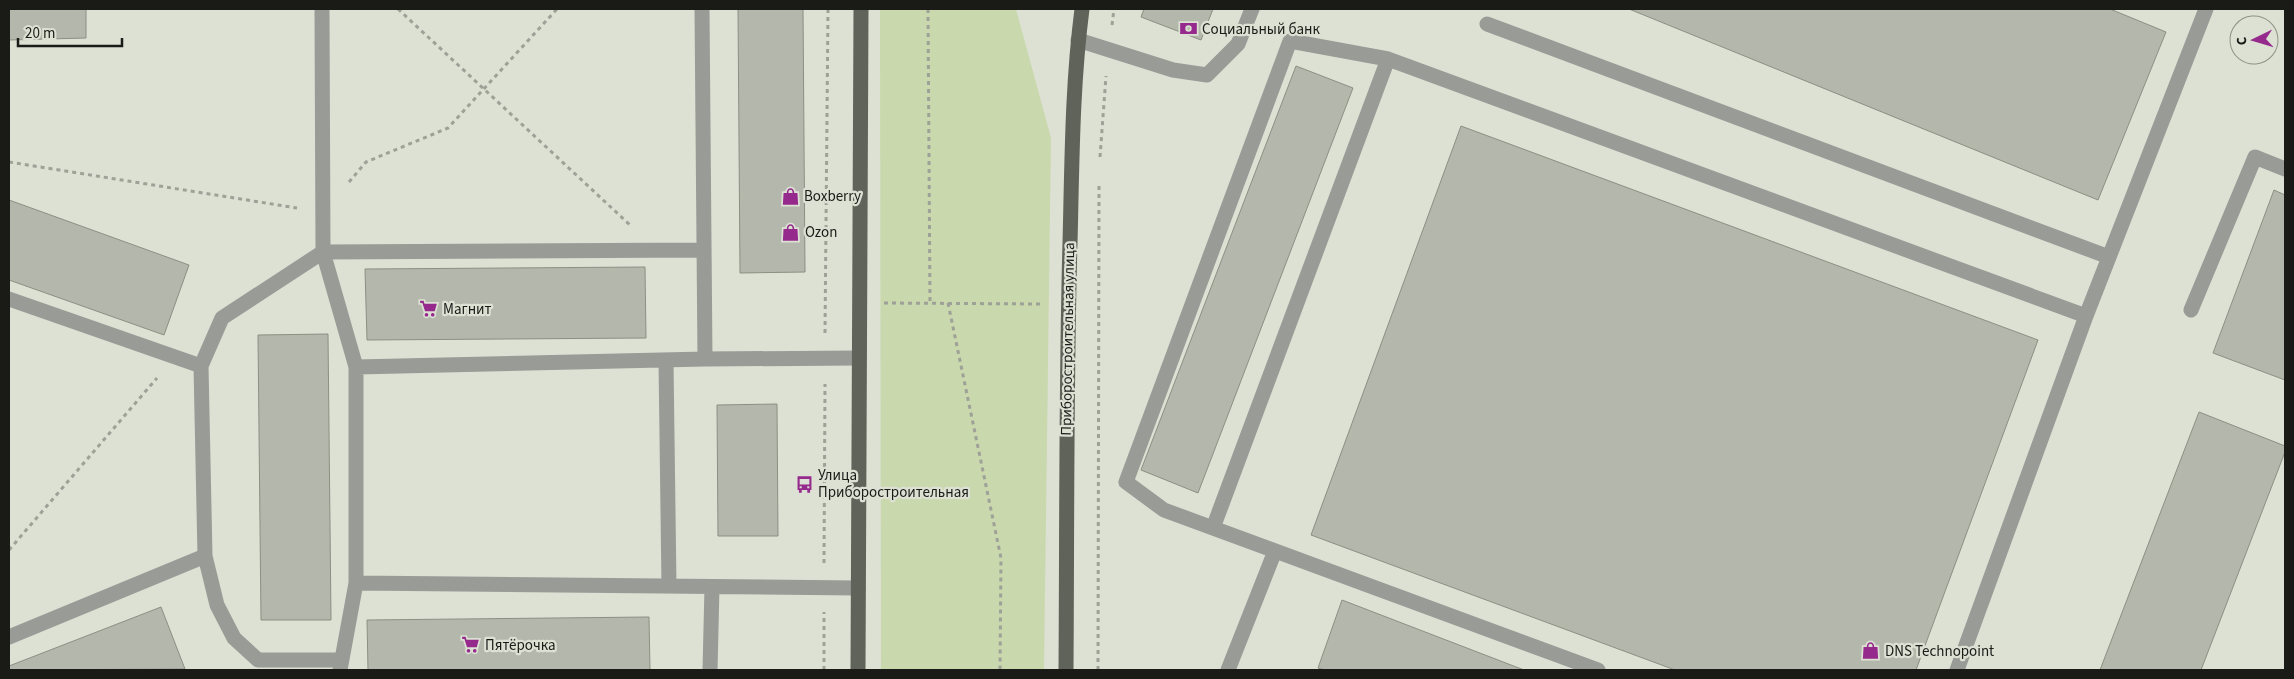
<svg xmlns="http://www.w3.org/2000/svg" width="2294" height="679" font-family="'Source Sans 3',sans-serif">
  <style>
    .green { fill: #cad8ad }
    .building { fill: #b4b8ac; stroke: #8b8f84 }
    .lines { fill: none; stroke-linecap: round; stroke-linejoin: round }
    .path { stroke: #9ea197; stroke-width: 3; stroke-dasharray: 4 4; stroke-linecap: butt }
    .minor { stroke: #999b96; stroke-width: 15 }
    .major { stroke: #60635a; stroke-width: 15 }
    .labels { text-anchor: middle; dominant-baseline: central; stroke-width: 4.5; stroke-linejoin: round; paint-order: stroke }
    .poi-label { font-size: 15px; fill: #1a1b17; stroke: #dce1d4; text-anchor: start }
    .street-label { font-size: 15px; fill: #1a1b17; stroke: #dce1d4 }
  </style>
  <rect width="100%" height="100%" fill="#dce1d4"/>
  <!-- green -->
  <path class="green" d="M 880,9 L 1016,9 L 1051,138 L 1044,670 L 881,670 Z"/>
  <!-- building -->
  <path class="building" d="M 9,9 L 86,9 L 86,38 L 9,40 Z
    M 738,9 L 803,9 L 805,272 L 740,273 Z
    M 1144,9 L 1213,9 L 1201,40 L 1141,17 Z
    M 1629,9 L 2110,9 L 2166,32 L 2098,200 Z
    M 1296,66 L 1353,88 L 1198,493 L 1141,470 Z
    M 1461,126 L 2038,340 L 1916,670 L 1675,670 L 1311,535 Z
    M 2274,190 L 2285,195 L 2285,380 L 2213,353 Z
    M 9,200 L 189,265 L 164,335 L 9,280 Z
    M 645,267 L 646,338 L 367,340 L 365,269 Z
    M 328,334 L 331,620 L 261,620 L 258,335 Z
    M 777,404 L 778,536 L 718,536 L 717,405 Z
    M 2199,412 L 2285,446 L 2285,452 L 2201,670 L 2100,670 Z
    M 1342,600 L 1524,670 L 1325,670 L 1318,668 Z
    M 161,607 L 185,669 L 9,670 L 9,666 Z
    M 649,617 L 650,670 L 368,670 L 367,620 Z"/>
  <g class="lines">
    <!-- path -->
    <path class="path" d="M 398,9 L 630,225
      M 928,9 L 930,303
      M 1112,25 L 1114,9
      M 1100,157 L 1106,76
      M 9,162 L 297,208
      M 349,182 L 366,162 L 448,128 L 557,9
      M 884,303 L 1043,304
      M 948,303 L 1001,558 L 1000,670
      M 825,333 L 828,9
      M 9,550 L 157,378
      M 824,563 L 825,384
      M 824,670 L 824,612
      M 1098,670 L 1099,183"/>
    <!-- minor -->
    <path class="minor" d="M 322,9 L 323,252 L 356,367
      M 702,9 L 705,359
      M 1487,24 L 2109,257
      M 1078,40 L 1173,70 L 1207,75 L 1238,44 L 1252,9
      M 9,299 L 201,366
      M 2191,310 L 2255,157 L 2285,169
      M 666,361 L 669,586
      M 1213,528 L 1388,59
      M 858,588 L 356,583 L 356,367 L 705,359 L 858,358
      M 9,637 L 205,556
      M 342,660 L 258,660 L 234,638 L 217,605 L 205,556 L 201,366 L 222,318 L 323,252 L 703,250
      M 340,670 L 356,583
      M 710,670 L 712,587
      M 1228,670 L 1275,551
      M 1598,670 L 1164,510 L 1126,482 L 1290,41 L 1388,59 L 2086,316
      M 1957,670 L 2086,316 L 2206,9"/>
    <!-- major -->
    <path class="major" d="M 858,670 L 861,9
      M 1066,670 C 1067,528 1066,385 1070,243 C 1072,165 1072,86 1082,9"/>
  </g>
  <!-- icons -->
  <defs>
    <symbol id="bank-bare" viewBox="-9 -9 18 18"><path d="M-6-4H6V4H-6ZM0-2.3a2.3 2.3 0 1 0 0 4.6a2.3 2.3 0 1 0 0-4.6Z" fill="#962a8c" stroke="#dce1d4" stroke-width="2.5" paint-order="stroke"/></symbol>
    <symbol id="shop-bare" viewBox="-9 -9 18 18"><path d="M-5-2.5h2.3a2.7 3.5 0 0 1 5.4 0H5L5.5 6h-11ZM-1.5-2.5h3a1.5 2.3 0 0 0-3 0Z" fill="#962a8c" stroke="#dce1d4" stroke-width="2.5" paint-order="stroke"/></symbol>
    <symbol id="supermarket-bare" viewBox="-9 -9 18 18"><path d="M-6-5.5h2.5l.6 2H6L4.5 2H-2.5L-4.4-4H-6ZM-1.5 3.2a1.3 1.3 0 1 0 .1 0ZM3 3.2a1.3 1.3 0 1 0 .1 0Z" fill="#962a8c" stroke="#dce1d4" stroke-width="2.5" paint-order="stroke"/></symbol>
    <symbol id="bus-bare" viewBox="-9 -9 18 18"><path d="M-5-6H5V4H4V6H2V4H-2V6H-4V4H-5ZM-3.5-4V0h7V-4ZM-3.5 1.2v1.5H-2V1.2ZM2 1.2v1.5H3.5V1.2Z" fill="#962a8c" stroke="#dce1d4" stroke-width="2.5" paint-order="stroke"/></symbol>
  </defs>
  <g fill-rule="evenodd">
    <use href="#bank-bare" x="1176" y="16" width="25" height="25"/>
    <use href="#shop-bare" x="778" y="184" width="25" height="25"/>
    <use href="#shop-bare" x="778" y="220" width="25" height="25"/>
    <use href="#supermarket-bare" x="416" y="296" width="25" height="25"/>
    <use href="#bus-bare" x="792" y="472" width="25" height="25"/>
    <use href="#supermarket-bare" x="458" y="632" width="25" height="25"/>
    <use href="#shop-bare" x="1858" y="638" width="25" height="25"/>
  </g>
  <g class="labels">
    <!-- poi labels -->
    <g class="poi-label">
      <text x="1202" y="29">Социальный банк</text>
      <text x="804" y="196">Boxberry</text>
      <text x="805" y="232">Ozon</text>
      <text x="443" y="309">Магнит</text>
      <text x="818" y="475">Улица<tspan x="818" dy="17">Приборостроительная</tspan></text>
      <text x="485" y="645">Пятёрочка</text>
      <text x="1885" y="651">DNS Technopoint</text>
    </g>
    <!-- street labels -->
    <g class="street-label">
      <text transform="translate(1068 339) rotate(-89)">Приборостроительная улица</text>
    </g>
  </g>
  <!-- border -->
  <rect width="2294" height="679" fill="none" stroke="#1a1b17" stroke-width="20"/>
  <!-- north arrow -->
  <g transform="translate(2254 40) rotate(265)"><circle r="24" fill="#dce1d4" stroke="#8e9288"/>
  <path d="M0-4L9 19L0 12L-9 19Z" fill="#962a8c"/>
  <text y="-8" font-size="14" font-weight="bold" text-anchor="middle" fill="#1a1b17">С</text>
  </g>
  <!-- scale -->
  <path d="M18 38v8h104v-8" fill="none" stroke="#1a1b17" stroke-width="2.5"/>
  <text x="25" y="38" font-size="15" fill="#1a1b17" stroke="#dce1d4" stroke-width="4" paint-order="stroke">20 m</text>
</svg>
